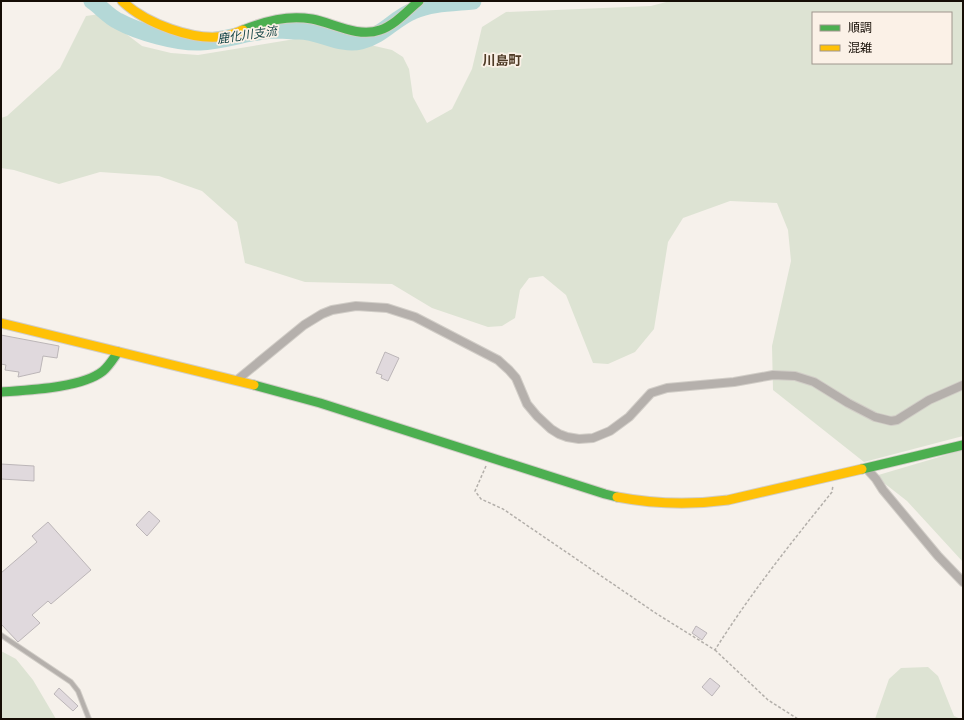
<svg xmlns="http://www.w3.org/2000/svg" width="964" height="720" font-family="'Roboto Serif','Noto Sans JP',serif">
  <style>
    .green { fill: #dde3d3; fill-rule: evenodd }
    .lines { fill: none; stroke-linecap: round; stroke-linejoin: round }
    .river { stroke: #b4d8d7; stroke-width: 17 }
    .building { fill: #e0d9dd; stroke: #bcb6b8 }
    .lane-casing { stroke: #d1cdc7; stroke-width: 6 }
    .street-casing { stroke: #d1cdc7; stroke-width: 10 }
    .fast-casing { stroke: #d1cdc7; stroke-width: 11 }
    .slow-casing { stroke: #d1cdc7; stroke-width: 11 }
    .path { stroke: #b3afaa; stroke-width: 1.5; stroke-dasharray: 3 2; stroke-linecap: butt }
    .lane { stroke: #b5b0ac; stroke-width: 4 }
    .street { stroke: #b5b0ac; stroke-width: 8 }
    .fast { stroke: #4caf50; stroke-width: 9 }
    .slow { stroke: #ffc107; stroke-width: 9 }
    .labels { text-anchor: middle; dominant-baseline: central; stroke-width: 3.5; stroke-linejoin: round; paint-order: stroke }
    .water-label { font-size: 12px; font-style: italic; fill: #134446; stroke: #fbf1e7 }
    .quarter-label { font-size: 13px; font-weight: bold; fill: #4e3a25; stroke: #fbf1e7 }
  </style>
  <rect width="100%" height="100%" fill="#f6f1eb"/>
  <!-- green -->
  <path class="green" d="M 670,1 L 963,1 L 963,436 L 864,462 L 773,390 L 772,346 L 791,261 L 788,230 L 777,203 L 730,201 L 683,218 L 668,242 L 654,329 L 635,352 L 608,364 L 593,363 L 566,295 L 543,276 L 529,278 L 520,290 L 515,318 L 502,326 L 488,327 L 432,308 L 392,284 L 305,282 L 245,263 L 237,222 L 202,191 L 159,176 L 100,172 L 59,184 L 14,170 L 1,168 L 1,118 L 7,116 L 60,68 L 86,16 L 100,14 L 142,46 L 171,53 L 198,55 L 301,38 L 349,40 L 392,50 L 403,57 L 409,69 L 413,97 L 427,123 L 452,109 L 472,69 L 482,27 L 506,12 L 651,6 ZM 813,13 L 951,13 L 951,63 L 813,63 Z
    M 963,450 L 963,562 L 907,501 L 875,476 Z
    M 1,651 L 16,659 L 33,680 L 56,719 L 1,719 Z
    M 928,667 L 938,676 L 954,716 L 961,719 L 875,719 L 889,679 L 901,668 Z"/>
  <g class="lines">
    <!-- river -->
    <path class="river" d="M 92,1 C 101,7 108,16 118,21 C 138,32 177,43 200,42 C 225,41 249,31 275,30 C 283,30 291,31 299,31 C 320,31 340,46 361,41 C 382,36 395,18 413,11 C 431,3 453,3 473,1"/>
  </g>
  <!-- building -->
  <path class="building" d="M 1,335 L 59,346 L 57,358 L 43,356 L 40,372 L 18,377 L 19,372 L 5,370 L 6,365 L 1,364 Z
    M 385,352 L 399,358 L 388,381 L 381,378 L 382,375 L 376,373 Z
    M 1,464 L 34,466 L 34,481 L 1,479 Z
    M 149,511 L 160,521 L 147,536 L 136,525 Z
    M 48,522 L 91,570 L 51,604 L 48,601 L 32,615 L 40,623 L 18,642 L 1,624 L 1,573 L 37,542 L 32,536 Z
    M 696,626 L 707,633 L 702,640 L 692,633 Z
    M 710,678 L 720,686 L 712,696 L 702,687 Z
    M 59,688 L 78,706 L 73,711 L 54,694 Z"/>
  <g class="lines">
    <defs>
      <path id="lane" d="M 1,635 L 71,682 L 78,691 L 89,719"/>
      <path id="street" d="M 237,380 L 304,325 L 322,314 L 332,310 L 356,306 L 387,308 L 415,317 L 498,360 L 509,370 L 516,378 L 527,404 L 537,416 L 551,429 L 559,434 L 567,437 L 579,439 L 593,438 L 610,431 L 629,417 L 651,393 L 667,388 L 734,382 L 773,375 L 795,376 L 814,382 L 848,403 L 875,417 L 891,421 L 897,420 L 929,400 L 963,385
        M 866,468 L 876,479 L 883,490 L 938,556 L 963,582"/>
      <path id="fast" d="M 243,30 C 266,21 287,15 312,19 C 333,23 358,38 380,30 C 395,25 407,11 419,1
        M 254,385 L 320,403 L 605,494 L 617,497
        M 1,392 C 28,390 82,388 103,371 C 109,366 113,359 118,352
        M 862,469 L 963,445"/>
      <path id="slow" d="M 122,1 C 145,23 194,42 226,36 C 232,35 238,32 243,30
        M 1,323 L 254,385
        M 617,497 C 654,504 691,505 728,500 L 862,469"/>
    </defs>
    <!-- lane casing -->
    <use href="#lane" class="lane-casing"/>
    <!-- street casing -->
    <use href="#street" class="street-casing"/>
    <!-- fast casing -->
    <use href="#fast" class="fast-casing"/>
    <!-- slow casing -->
    <use href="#slow" class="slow-casing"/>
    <!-- path -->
    <path class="path" d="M 486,466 L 475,491 L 481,499 L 503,509 L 657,614 L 715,650 C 750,594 791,543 832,492 L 833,485
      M 715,650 L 768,700 L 798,719"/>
    <!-- lane -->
    <use href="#lane" class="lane"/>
    <!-- street -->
    <use href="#street" class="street"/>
    <!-- fast -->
    <use href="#fast" class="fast"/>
    <!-- slow -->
    <use href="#slow" class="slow"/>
  </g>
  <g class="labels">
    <!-- water labels -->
    <g class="water-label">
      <text transform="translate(247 35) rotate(-8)">鹿化川支流</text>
    </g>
    <!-- quarter labels -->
    <g class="quarter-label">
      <text x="502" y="60">川島町</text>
    </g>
  </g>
  <!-- border -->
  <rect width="964" height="720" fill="none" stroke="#150d05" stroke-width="4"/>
  <!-- legend -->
  <rect x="812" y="12" width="140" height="52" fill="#fbf1e7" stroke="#9f968d"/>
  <rect x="820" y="25" width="20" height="6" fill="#4caf50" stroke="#9f968d"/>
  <text x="848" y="32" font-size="12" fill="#150d05">順調</text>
  <rect x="820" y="45" width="20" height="6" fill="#ffc107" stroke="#9f968d"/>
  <text x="848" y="52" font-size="12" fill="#150d05">混雑</text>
</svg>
